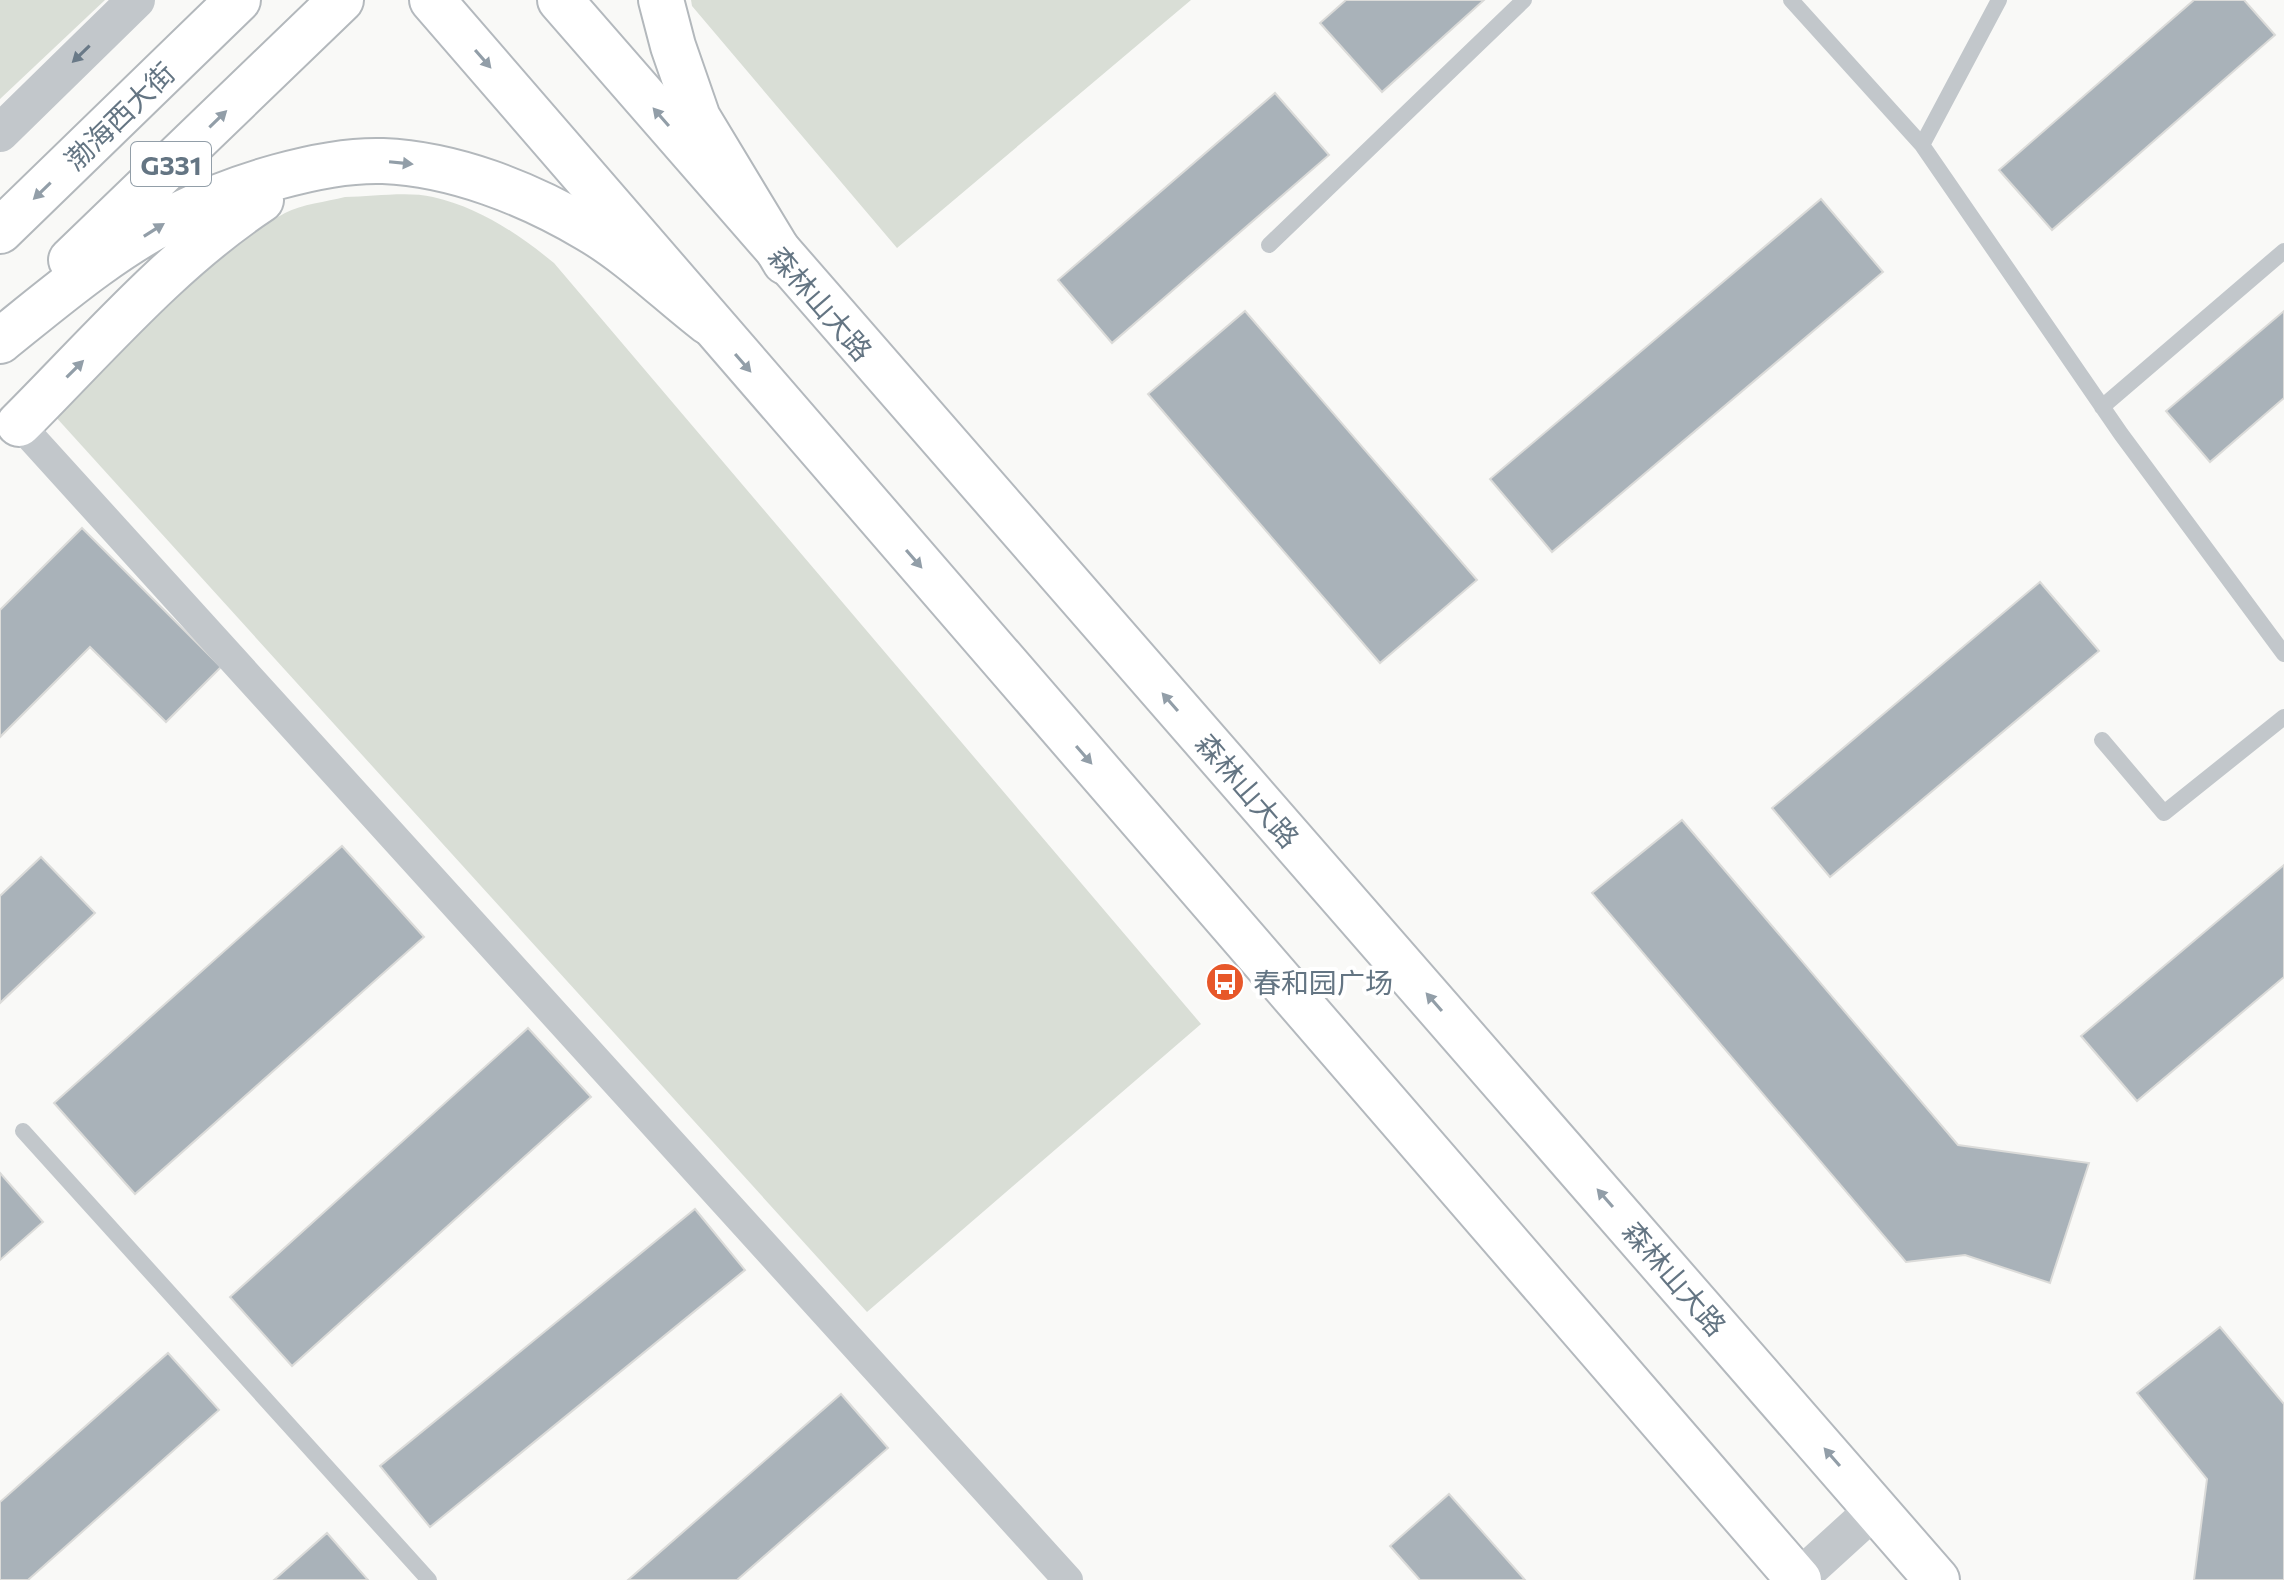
<svg xmlns="http://www.w3.org/2000/svg" width="2284" height="1580" font-family="Commissioner,'Noto Sans SC',sans-serif">
  <style>
    .green { fill: #d9ded6 }
    .building { fill: #a9b2b9; stroke: #dbdbd9; stroke-width: 2 }
    .lines { fill: none; stroke-linecap: round; stroke-linejoin: round }
    .primary-casing { stroke: #b4b9be; stroke-width: 48 }
    .trunk-casing { stroke: #b3b8bc; stroke-width: 48 }
    .service { stroke: #c2c7cb; stroke-width: 16 }
    .minor { stroke: #c2c7cb; stroke-width: 30 }
    .tertiary { stroke: #c2c7cb; stroke-width: 38 }
    .primary { stroke: #fff; stroke-width: 44 }
    .trunk { stroke: #fff; stroke-width: 44 }
    .oneway { fill: #697987 }
    .oneway2 { fill: #929ea8 }
    .labels { text-anchor: middle; dominant-baseline: central; stroke-width: 8; stroke-linejoin: round; paint-order: stroke }
    .shield { fill: #fff; stroke: #929ea8; stroke-width: 2 }
    .shield-label { font-size: 26px; font-weight: bold; fill: #647583 }
    .street-label { font-size: 28px; fill: #647583; stroke: #fff }
    .poi-label { font-size: 28px; fill: #647583; stroke: #fff; text-anchor: start }
  </style>
  <rect width="100%" height="100%" fill="#f9f9f7"/>
  <!-- green -->
  <path class="green" d="M 0,0 L 105,0 L 0,99 Z
    M 691,0 L 1191,0 L 897,248 L 692,6 Z
    M 345,197 C 372,197 406,191 433,197 C 480,208 517,233 554,263 L 1201,1024 L 867,1312 L 54,415 C 125,344 196,262 285,213 C 302,204 326,202 345,197 Z"/>
  <!-- building -->
  <path class="building" d="M 1346,0 L 1484,0 L 1382,92 L 1320,23 Z
    M 2194,0 L 2244,0 L 2275,35 L 2052,230 L 1999,170 Z
    M 1275,93 L 1329,155 L 1112,343 L 1058,280 Z
    M 1821,199 L 1883,272 L 1552,552 L 1490,479 Z
    M 1245,311 L 1477,580 L 1380,663 L 1148,394 Z
    M 2284,311 L 2284,398 L 2210,462 L 2166,411 Z
    M 82,528 L 221,667 L 166,722 L 90,647 L 0,737 L 0,610 Z
    M 2040,582 L 2099,651 L 1830,877 L 1772,808 Z
    M 1682,820 L 1958,1145 L 2089,1163 L 2050,1283 L 1965,1255 L 1906,1262 L 1592,893 Z
    M 342,846 L 424,937 L 135,1194 L 54,1103 Z
    M 41,857 L 95,913 L 0,1003 L 0,896 Z
    M 2284,865 L 2284,977 L 2137,1101 L 2081,1036 Z
    M 528,1028 L 591,1097 L 292,1366 L 230,1297 Z
    M 0,1173 L 43,1222 L 0,1260 Z
    M 695,1209 L 745,1270 L 430,1527 L 380,1466 Z
    M 2220,1327 L 2284,1404 L 2284,1580 L 2194,1580 L 2207,1479 L 2137,1393 Z
    M 168,1353 L 219,1410 L 28,1580 L 0,1580 L 0,1502 Z
    M 841,1394 L 888,1448 L 737,1580 L 628,1580 Z
    M 1449,1494 L 1525,1580 L 1420,1580 L 1390,1546 Z
    M 327,1533 L 368,1580 L 274,1580 Z"/>
  <g class="lines">
    <defs>
      <path id="primary" d="M 432,0 L 1799,1580
        M 560,0 L 1937,1580"/>
      <path id="trunk" d="M 661,0 L 673,46 L 698,118 L 785,262
        M 0,231 L 238,0
        M 71,260 L 341,0
        M 0,341 C 56,296 113,247 178,215 C 233,187 321,159 383,161 C 454,164 527,193 588,229 C 631,254 669,292 708,322
        M 19,424 C 96,347 170,260 261,200"/>
    </defs>
    <!-- primary casing -->
    <use href="#primary" class="primary-casing"/>
    <!-- trunk casing -->
    <use href="#trunk" class="trunk-casing"/>
    <!-- service -->
    <path class="service" d="M 1791,0 L 1922,145 L 2121,434 L 2284,654
      M 1922,145 L 1999,0
      M 1269,245 L 1524,0
      M 2102,407 L 2284,251
      M 2102,740 L 2164,813 L 2284,717
      M 23,1131 L 429,1580"/>
    <!-- minor -->
    <path class="minor" d="M 19,424 L 1068,1580"/>
    <!-- tertiary -->
    <path class="tertiary" d="M 0,133 L 136,0
      M 1797,1580 L 1876,1508"/>
    <!-- primary -->
    <use href="#primary" class="primary"/>
    <!-- trunk -->
    <use href="#trunk" class="trunk"/>
  </g>
  <!-- one-way arrows -->
  <defs><path id="oneway-solid" d="M-6-.8H1V-3.2L6.5 0L1 3.2V.8H-6Z" transform="scale(2)"/></defs>
  <use class="oneway" href="#oneway-solid" transform="translate(81 54) rotate(136)"/>
  <g class="oneway2">
    <use href="#oneway-solid" transform="translate(483 59) rotate(49)"/>
    <use href="#oneway-solid" transform="translate(661 117) rotate(-131)"/>
    <use href="#oneway-solid" transform="translate(218 119) rotate(-44)"/>
    <use href="#oneway-solid" transform="translate(401 163) rotate(6)"/>
    <use href="#oneway-solid" transform="translate(42 191) rotate(136)"/>
    <use href="#oneway-solid" transform="translate(154 230) rotate(-32)"/>
    <use href="#oneway-solid" transform="translate(743 363) rotate(49)"/>
    <use href="#oneway-solid" transform="translate(75 369) rotate(-45)"/>
    <use href="#oneway-solid" transform="translate(914 559) rotate(49)"/>
    <use href="#oneway-solid" transform="translate(1170 702) rotate(-131)"/>
    <use href="#oneway-solid" transform="translate(1084 755) rotate(49)"/>
    <use href="#oneway-solid" transform="translate(1434 1002) rotate(-131)"/>
    <use href="#oneway-solid" transform="translate(1605 1198) rotate(-131)"/>
    <use href="#oneway-solid" transform="translate(1832 1457) rotate(-131)"/>
  </g>
  <!-- icons -->
  <defs>
    <symbol id="bus-disc" viewBox="-11 -11 22 22"><circle r="9.5" fill="#e75729" stroke="#fff"/><path d="M-5-6H5V4H4V6H2V4H-2V6H-4V4H-5ZM-3.5-4V0h7V-4ZM-3.5 1.2v1.5H-2V1.2ZM2 1.2v1.5H3.5V1.2Z" fill="#fff"/></symbol>
  </defs>
  <g fill-rule="evenodd">
    <use href="#bus-disc" x="1203" y="960" width="44" height="44"/>
  </g>
  <g class="labels">
    <!-- shield labels -->
    <rect class="shield" x="131" y="142" width="80" height="44" rx="6"/>
    <g class="shield-label">
      <text x="171" y="164">G331</text>
    </g>
    <!-- street labels -->
    <g class="street-label">
      <text transform="translate(119 116) rotate(-44)">渤海西大街</text>
      <text transform="translate(821 303) rotate(49)">森林山大路</text>
      <text transform="translate(1248 790) rotate(49)">森林山大路</text>
      <text transform="translate(1675 1278) rotate(49)">森林山大路</text>
    </g>
    <!-- poi labels -->
    <g class="poi-label">
      <text x="1253" y="982">春和园广场</text>
    </g>
  </g>
</svg>
